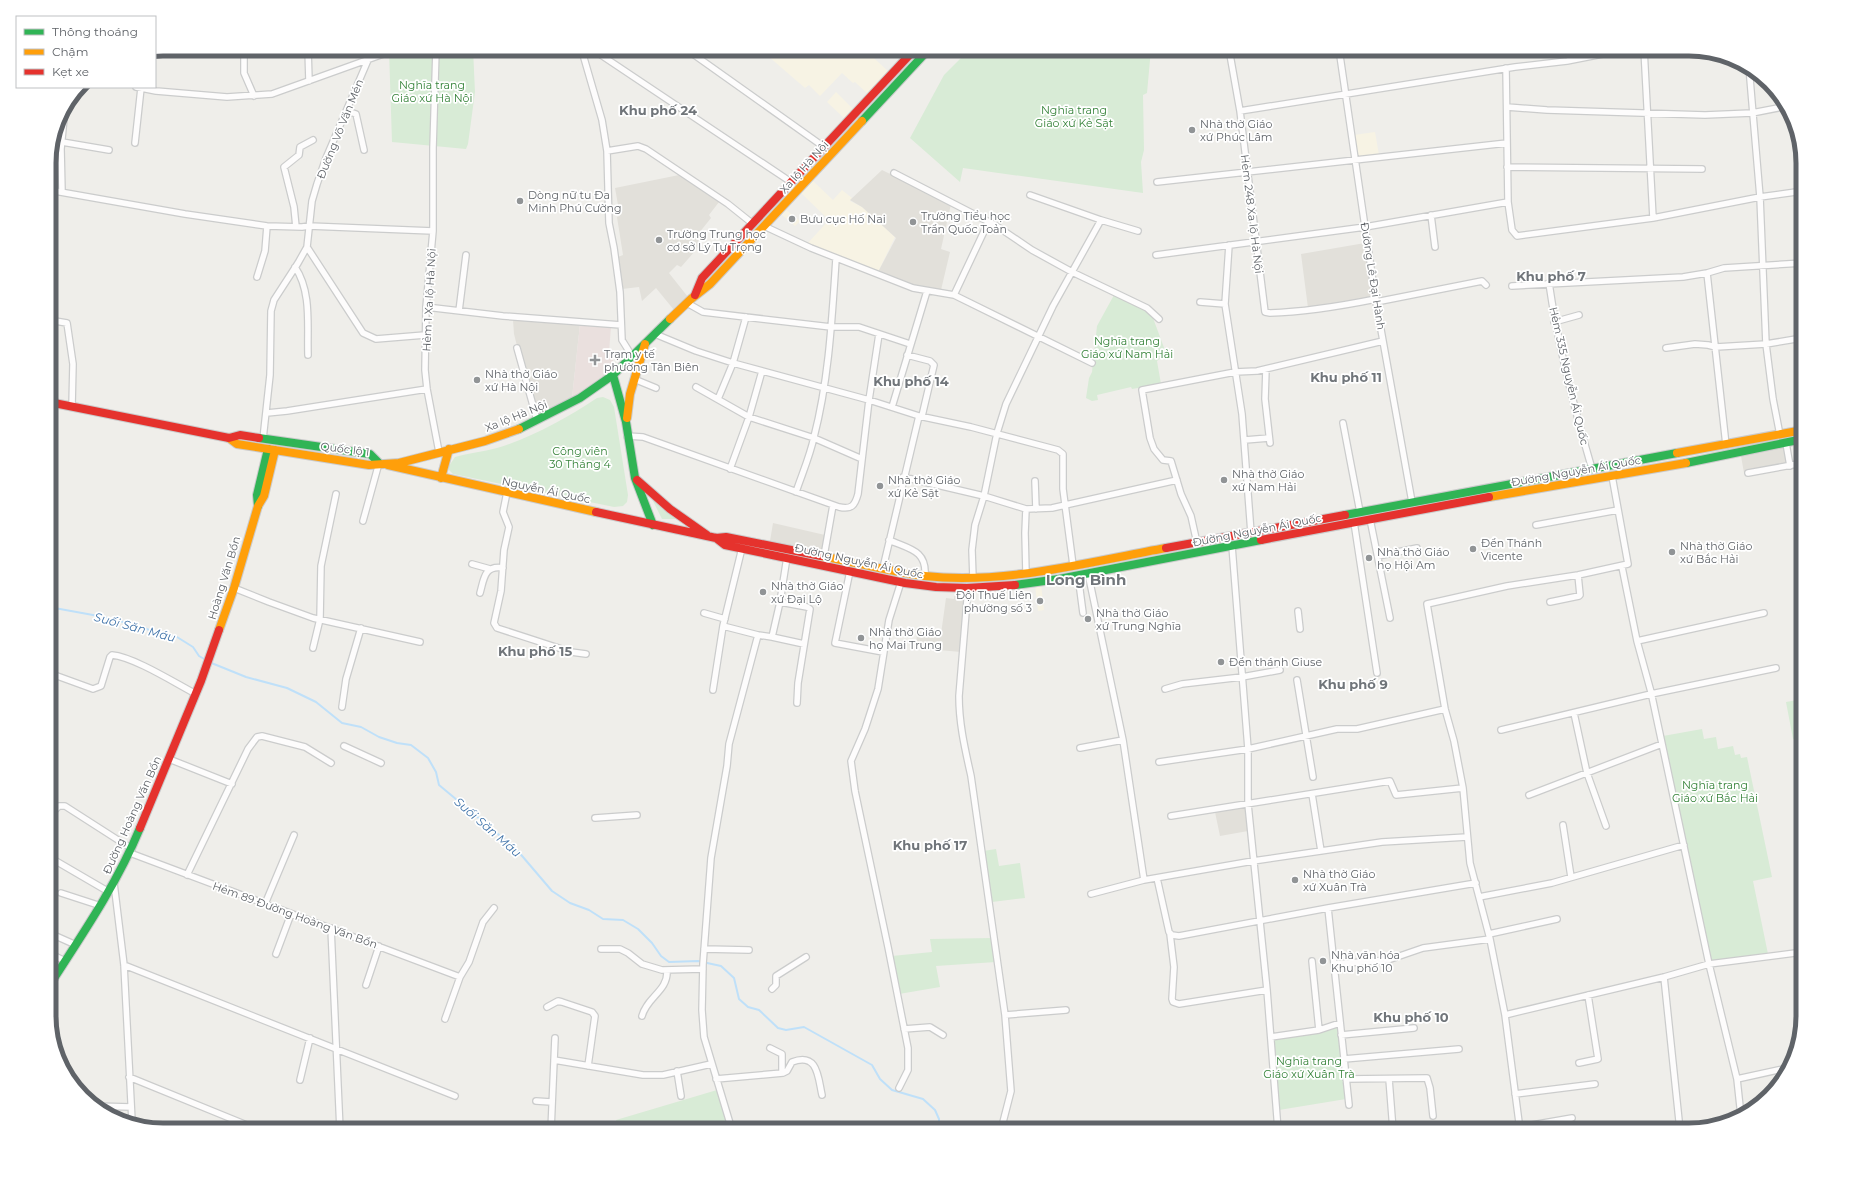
<svg xmlns="http://www.w3.org/2000/svg" width="1852" height="1179" font-family="Montserrat,sans-serif">
  <style>
    .commercial { fill: #f7f3e4 }
    .education { fill: #e2e0da }
    .medical { fill: #eae0de }
    .green { fill: #d8ebd6 }
    .lines { fill: none; stroke-linecap: round; stroke-linejoin: round }
    .stream { stroke: #bfe0f9; stroke-width: 2 }
    .street-casing { stroke: #cbcccc; stroke-width: 8 }
    .fast-casing { stroke: #cacacb; stroke-width: 10 }
    .slow-casing { stroke: #cacacb; stroke-width: 10 }
    .jam-casing { stroke: #cacacb; stroke-width: 10 }
    .street { stroke: #fdfcfc; stroke-width: 5.5 }
    .fast { stroke: #30b455; stroke-width: 8 }
    .slow { stroke: #ff9f0a; stroke-width: 8 }
    .jam { stroke: #e5322d; stroke-width: 8 }
    .poi-dot { fill: #919496; stroke: #fff; stroke-width: 1.5 }
    .labels { text-anchor: middle; dominant-baseline: central; stroke-width: 3.5; stroke-linejoin: round; paint-order: stroke }
    .park-label { font-size: 11px; fill: #348238; stroke: #fff }
    .poi-label { font-size: 11px; fill: #5f6368; stroke: #fff; text-anchor: start }
    .street-label { font-size: 11px; fill: #5f6368; stroke: #fff }
    .water-label { font-size: 12px; font-style: italic; fill: #4174aa; stroke: #fff }
    .quarter-label { font-size: 13px; font-weight: bold; fill: #70757a; stroke: #fff }
    .district-label { font-size: 15px; font-weight: bold; fill: #70757a; stroke: #fff }
    .rim { fill: none; stroke: #5f6368; stroke-width: 5 }
  </style>
  <rect width="100%" height="100%" fill="#efeeea"/>
  <!-- commercial -->
  <path class="commercial" d="M 756,49 L 864,49 L 889,72 L 868,94 L 855,82 L 853,83 L 842,73 L 820,96 L 809,85 L 805,88 L 768,56 L 766,58 Z
    M 836,92 L 854,110 L 845,119 L 827,102 Z
    M 1375,132 L 1379,155 L 1358,158 L 1354,135 Z
    M 812,180 L 833,200 L 842,190 L 852,198 L 850,201 L 862,207 L 895,237 L 878,272 L 807,244 L 829,220 L 801,193 Z
    M 785,209 L 800,221 L 795,226 L 781,214 Z
    M 1041,584 L 1044,610 L 1038,611 L 1035,585 Z"/>
  <!-- education -->
  <path class="education" d="M 882,170 L 951,204 L 941,249 L 950,252 L 941,290 L 914,286 L 878,272 L 896,238 L 862,207 L 850,200 Z
    M 679,175 L 719,202 L 709,215 L 711,218 L 695,238 L 702,243 L 681,267 L 677,265 L 669,273 L 688,297 L 674,310 L 656,288 L 642,301 L 639,287 L 622,289 L 618,257 L 623,255 L 617,217 L 620,216 L 615,188 Z
    M 1365,243 L 1373,297 L 1338,304 L 1308,308 L 1301,254 Z
    M 513,320 L 580,324 L 572,398 L 535,417 L 514,334 Z
    M 1784,447 L 1787,465 L 1744,473 L 1741,456 Z
    M 773,523 L 825,535 L 823,552 L 770,541 Z
    M 955,592 L 966,592 L 961,652 L 916,648 L 917,632 L 941,634 L 946,598 L 954,599 Z
    M 1245,807 L 1248,831 L 1220,836 L 1215,812 Z"/>
  <!-- medical -->
  <path class="medical" d="M 580,324 L 611,327 L 609,352 L 616,367 L 607,376 L 572,398 Z"/>
  <!-- green -->
  <path class="green" d="M 372,49 L 473,49 L 475,92 L 468,144 L 466,149 L 392,142 L 389,50 L 371,57 Z
    M 970,49 L 1151,49 L 1147,93 L 1143,95 L 1144,150 L 1141,162 L 1143,193 L 963,168 L 960,182 L 910,138 L 944,75 Z
    M 1114,295 L 1145,310 L 1153,318 L 1166,353 L 1162,354 L 1162,357 L 1157,361 L 1161,384 L 1132,389 L 1131,387 L 1097,395 L 1098,400 L 1092,401 L 1086,398 L 1089,378 L 1092,372 L 1097,326 Z
    M 603,397 L 610,400 L 614,407 L 628,495 L 627,502 L 623,506 L 614,507 L 453,474 L 449,470 L 449,466 L 455,457 C 468,453 483,452 497,448 C 533,437 565,419 597,398 Z
    M 650,495 L 676,519 L 662,519 Z
    M 1803,699 L 1803,737 L 1793,739 L 1786,702 Z
    M 1702,729 L 1704,739 L 1716,737 L 1718,749 L 1733,746 L 1735,755 L 1740,754 L 1741,758 L 1747,757 L 1772,877 L 1753,881 L 1768,954 L 1712,961 L 1663,736 Z
    M 996,849 L 999,866 L 1020,863 L 1025,898 L 992,902 L 983,851 Z
    M 992,938 L 996,962 L 936,966 L 940,987 L 899,994 L 892,956 L 932,952 L 930,939 Z
    M 1338,1026 L 1346,1099 L 1279,1110 L 1273,1039 Z
    M 717,1090 L 730,1130 L 619,1130 L 616,1120 Z"/>
  <g class="lines">
    <!-- stream -->
    <path class="stream" d="M 49,607 L 104,617 L 142,627 L 161,635 L 177,637 L 193,647 L 199,656 L 206,660
      M 209,662 L 246,677 L 287,688 L 316,702 L 342,723 L 361,727 L 379,737 L 397,743 L 411,745 L 428,758 L 436,772 L 439,785 L 517,850 L 552,891 L 570,903 L 589,910 L 603,919 L 623,920 L 638,929 L 652,943 L 661,956 L 669,962 L 698,961 L 721,966 L 734,978 L 739,999 L 748,1007 L 759,1010 L 778,1028 L 786,1030 L 804,1027 L 872,1065 L 880,1079 L 892,1090 L 923,1099 L 935,1110 L 939,1119 L 939,1130"/>
    <defs>
      <path id="street" d="M 244,49 L 244,73 L 254,96
        M 308,49 L 309,81
        M 585,49 L 584,58 L 602,120 L 607,151 L 609,223 L 614,248 L 620,292 L 622,340 L 632,356
        M 592,49 L 791,182
        M 686,49 L 824,147
        M 1229,49 L 1240,111 L 1265,312 L 1270,313 C 1305,312 1341,306 1376,299
        M 1339,49 L 1376,302 L 1412,502
        M 1644,49 L 1653,218
        M 436,50 L 433,148 L 433,231 L 426,307 L 425,370 L 427,389 L 439,452
        M 1749,67 L 1760,197 L 1766,344 L 1773,399 L 1780,435
        M 1506,68 L 1508,202 L 1512,230 L 1517,236 L 1653,218 L 1760,197 L 1803,191
        M 136,87 L 156,91 L 227,97 L 272,94 L 389,52 L 452,49
        M 1507,107 L 1547,110 L 1705,115 L 1752,113 L 1788,106
        M 347,111 L 356,114 L 364,150
        M 1240,111 L 1515,67 L 1567,61 L 1628,49
        M 62,142 L 109,150
        M 135,143 L 141,88
        M 607,151 L 638,146 L 646,149 L 728,204 L 753,224
        M 1507,167 L 1702,169
        M 894,173 L 995,225 L 1032,250 L 1072,272 L 1147,308 L 1159,319
        M 1157,182 L 1507,143
        M 49,190 L 185,214 L 267,226 L 302,227 L 309,226 L 433,231
        M 62,192 L 61,149 L 65,108
        M 1030,195 L 1101,220 L 1138,231
        M 1431,215 L 1435,247
        M 764,226 L 811,248 L 913,288 L 954,295 L 1092,363
        M 296,227 L 294,207 L 284,167 L 299,155 L 300,147 L 313,140
        M 1229,245 L 1225,304 L 1242,414 L 1251,533
        M 307,247 L 363,333 L 376,339 L 425,335
        M 1156,255 L 1365,227 L 1508,202
        M 295,267 C 312,292 307,326 308,355
        M 1707,273 L 1726,445
        M 257,277 L 265,251 L 267,226
        M 1549,283 C 1558,346 1574,408 1592,469
        M 1512,286 L 1683,277 L 1707,273 L 1724,268 L 1803,263
        M 954,295 L 988,223
        M 1200,302 L 1225,304
        M 1376,302 L 1482,281 L 1486,285
        M 687,303 L 703,312 L 831,327 L 859,327 L 910,344
        M 426,307 L 503,316 L 621,325
        M 459,311 L 466,255
        M 49,320 L 67,323 L 73,364 L 72,406
        M 1554,322 L 1579,315
        M 655,334 L 696,351 L 733,363 L 869,400 L 919,416 L 971,427 L 1058,450 L 1063,454 L 1063,489 L 1073,565
        M 517,348 L 537,420
        M 1666,348 L 1695,344 L 1708,345 L 1716,347 L 1766,344 L 1802,338
        M 907,355 L 930,361 L 934,365 L 922,416
        M 1266,369 L 1265,399 L 1270,443
        M 634,379 L 656,388
        M 696,387 L 749,417 L 814,438 L 862,459
        M 718,399 L 733,363 L 746,317
        M 892,407 L 927,291
        M 267,413 L 287,411 L 427,389
        M 1343,423 L 1360,512
        M 627,436 L 643,437 L 839,507 C 852,510 855,505 858,494 L 869,400 L 879,334
        M 263,439 L 270,375 L 271,311 L 274,300 L 298,263 L 307,247 L 312,201 L 317,184 L 326,158 L 368,60 L 369,49
        M 1245,440 L 1269,438
        M 1786,443 L 1790,466
        M 730,469 L 749,417 L 762,371
        M 1748,473 L 1803,463
        M 903,477 L 984,496 L 1026,509 L 1052,508 L 1177,480
        M 1035,481 L 1036,509
        M 507,492 L 503,512 L 509,527 L 504,550 L 501,591 L 494,623 L 497,628 L 571,652 L 586,654
        M 796,492 C 802,474 810,456 814,437 C 829,379 832,318 836,259
        M 1026,509 L 1025,533 L 1026,573
        M 1370,519 L 1390,618
        M 363,521 L 379,463
        M 1354,522 L 1377,673
        M 1536,525 L 1618,510
        M 889,540 C 909,549 927,550 925,576
        M 1197,543 L 1191,516 L 1181,494 L 1171,461 L 1163,460 L 1154,449 L 1150,438 L 1142,390 L 1235,372 L 1257,371 L 1383,341
        M 1232,546 L 1248,749 L 1248,804 L 1267,990 L 1278,1130
        M 824,556 L 833,505
        M 1378,556 L 1417,548
        M 472,564 L 490,569
        M 1622,567 L 1637,641 L 1651,692 L 1709,964 L 1737,1079 L 1741,1116
        M 883,568 L 919,416
        M 850,571 L 835,643 L 883,652
        M 1088,573 L 1123,740 L 1144,880
        M 1078,575 L 1083,613
        M 973,578 L 972,550 L 975,525 L 984,496 L 997,433 L 1006,404 L 1053,306 L 1101,220
        M 234,588 L 269,602 L 313,618 L 420,642
        M 968,588 L 959,696 C 959,724 965,749 971,776 L 1005,1015 L 1011,1091 L 1001,1130
        M 480,593 C 484,579 484,565 503,568
        M 780,602 L 807,607 L 810,609 L 798,683 L 797,703
        M 1550,602 L 1579,596 L 1580,595 L 1578,575
        M 1298,611 L 1300,629
        M 704,613 L 725,619
        M 723,626 L 758,635
        M 772,637 L 804,644
        M 1637,641 L 1764,613
        M 313,648 L 320,619 L 321,566 L 336,494
        M 49,673 L 93,689 L 101,686 L 110,657 L 112,655 C 134,657 175,683 196,694
        M 1297,680 L 1313,777
        M 1165,689 L 1182,684 L 1242,677 L 1280,670
        M 713,690 L 723,626 L 742,548
        M 342,707 L 346,679 L 361,628
        M 1574,713 L 1587,773 L 1606,826
        M 1501,730 L 1651,694 L 1776,668
        M 344,746 L 381,763
        M 1080,748 L 1123,740
        M 169,759 L 232,784
        M 1159,762 L 1248,749 L 1337,729 L 1357,729 L 1445,709
        M 1312,794 L 1321,851
        M 1529,795 L 1662,744
        M 49,816 L 59,806 L 65,806 L 132,849
        M 1171,816 L 1390,781 L 1396,795 L 1463,788
        M 595,818 L 637,815
        M 1563,825 L 1571,877
        M 130,853 L 460,977
        M 49,857 L 109,892
        M 187,875 L 248,749 L 257,737 L 262,736 L 305,747 L 331,763
        M 1157,878 L 1169,932 L 1172,935 L 1179,936 L 1328,908 L 1476,883
        M 114,883 L 124,965 L 132,1121
        M 61,893 L 101,906
        M 1091,894 L 1144,880 L 1253,861 L 1382,842 L 1467,837
        M 1479,897 L 1552,883 L 1684,845
        M 265,904 L 294,835
        M 1328,908 L 1349,1105
        M 331,928 L 340,1130
        M 49,933 L 76,945
        M 1170,934 L 1174,967 L 1172,999 L 1173,1002 L 1179,1004 L 1267,990
        M 1489,934 L 1557,919
        M 601,949 L 620,949 L 628,953 L 642,964 L 662,970 L 703,969
        M 704,949 L 749,950
        M 276,954 L 291,914
        M 49,956 L 55,956 L 65,961
        M 1312,961 L 1319,1030
        M 1334,964 L 1388,960 L 1423,948 L 1490,939
        M 124,965 L 455,1096
        M 1664,977 L 1680,1130
        M 366,985 L 379,946
        M 772,989 L 776,985 L 776,976 L 806,957
        M 547,1007 L 558,1001 L 562,1002 L 592,1012 L 595,1016 L 594,1023 L 588,1066
        M 1005,1015 L 1066,1010
        M 1505,1015 L 1664,977 L 1709,964 L 1803,952
        M 642,1016 C 647,997 668,991 667,971
        M 445,1019 L 460,977 L 469,962 L 483,922 L 494,908
        M 904,1029 L 930,1027 L 943,1035
        M 1341,1035 L 1414,1028
        M 1271,1037 L 1319,1030 L 1340,1023
        M 770,1048 L 782,1054 L 782,1073
        M 1344,1059 L 1459,1049
        M 554,1060 L 643,1075 L 663,1075 L 711,1064
        M 1579,1063 L 1598,1059 L 1588,995
        M 677,1071 L 681,1096
        M 129,1077 L 259,1130
        M 716,1079 L 783,1073 L 787,1071 L 792,1062 C 818,1052 818,1077 822,1095
        M 1346,1079 L 1427,1078 L 1430,1088 L 1433,1116
        M 1389,1079 L 1393,1130
        M 1737,1079 L 1787,1068
        M 300,1080 L 310,1038
        M 899,1088 L 908,1070 L 908,1048 L 888,947 L 855,791 L 851,761 L 865,729 L 878,689 L 889,620 L 901,582
        M 1515,1094 L 1595,1084
        M 536,1101 L 551,1102
        M 95,1106 L 131,1107
        M 1520,1127 L 1572,1118
        M 551,1130 L 555,1038
        M 732,1130 L 704,1037 L 702,1010 L 703,964 L 711,858 L 727,766 L 729,744 L 758,635 L 772,637 L 780,602 L 787,557
        M 1326,1130 L 1344,1127
        M 1520,1130 L 1505,1015 L 1490,939 L 1470,863 L 1463,788 L 1454,741 L 1445,709 L 1427,604 L 1507,586 L 1578,575 L 1628,564 L 1612,476"/>
      <path id="fast" d="M 862,121 L 929,49
        M 613,375 L 626,422 L 635,478 L 653,525
        M 519,429 L 580,398 L 613,375 L 670,319
        M 259,438 L 370,454 L 379,463
        M 1686,463 L 1803,439
        M 258,506 L 257,495 L 268,449
        M 1345,515 L 1677,453
        M 1015,585 L 1059,579 L 1261,540
        M 49,986 C 82,935 117,884 140,828"/>
      <path id="slow" d="M 670,319 L 691,299 L 710,284 L 862,121
        M 627,418 L 630,394 L 645,344
        M 229,438 L 237,444 L 369,465 L 399,463 L 485,441 L 519,429
        M 1677,453 L 1803,430
        M 388,465 L 596,512
        M 441,478 L 449,449
        M 1489,497 L 1686,463
        M 821,556 C 855,562 890,572 925,576 C 1004,585 1088,562 1166,548
        M 219,630 L 234,588 L 258,506 L 264,496 L 275,450"/>
      <path id="jam" d="M 695,295 L 702,278 L 915,49
        M 49,402 L 229,438 L 240,435 L 259,438
        M 637,480 L 670,509 L 707,535
        M 596,512 L 716,538 L 726,537 L 821,556
        M 716,538 L 725,545 L 905,583 L 936,587 L 967,588 L 1015,585
        M 1261,540 L 1489,497
        M 1166,548 L 1345,515
        M 140,828 L 201,681 L 219,630"/>
    </defs>
    <!-- street casing -->
    <use href="#street" class="street-casing"/>
    <!-- fast casing -->
    <use href="#fast" class="fast-casing"/>
    <!-- slow casing -->
    <use href="#slow" class="slow-casing"/>
    <!-- jam casing -->
    <use href="#jam" class="jam-casing"/>
    <!-- street -->
    <use href="#street" class="street"/>
    <!-- fast -->
    <use href="#fast" class="fast"/>
    <!-- slow -->
    <use href="#slow" class="slow"/>
    <!-- jam -->
    <use href="#jam" class="jam"/>
  </g>
  <!-- markers -->
  <g class="poi-dot">
    <circle cx="1192" cy="130" r="4"/>
    <circle cx="520" cy="201" r="4"/>
    <circle cx="792" cy="219" r="4"/>
    <circle cx="913" cy="222" r="4"/>
    <circle cx="659" cy="240" r="4"/>
    <path d="M593 354h4v4h4v4h-4v4h-4v-4h-4v-4h4z"/>
    <circle cx="477" cy="380" r="4"/>
    <circle cx="1224" cy="480" r="4"/>
    <circle cx="880" cy="486" r="4"/>
    <circle cx="1473" cy="549" r="4"/>
    <circle cx="1672" cy="552" r="4"/>
    <circle cx="1369" cy="558" r="4"/>
    <circle cx="763" cy="592" r="4"/>
    <circle cx="1040" cy="601" r="4"/>
    <circle cx="1088" cy="619" r="4"/>
    <circle cx="861" cy="638" r="4"/>
    <circle cx="1221" cy="662" r="4"/>
    <circle cx="1295" cy="880" r="4"/>
    <circle cx="1323" cy="961" r="4"/>
  </g>
  <g class="labels">
    <!-- park labels -->
    <g class="park-label">
      <text x="432" y="85">Nghĩa trang<tspan x="432" dy="13">Giáo xứ Hà Nội</tspan></text>
      <text x="1074" y="110">Nghĩa trang<tspan x="1074" dy="13">Giáo xứ Kẻ Sặt</tspan></text>
      <text x="1127" y="341">Nghĩa trang<tspan x="1127" dy="13">Giáo xứ Nam Hải</tspan></text>
      <text x="580" y="451">Công viên<tspan x="580" dy="13">30 Tháng 4</tspan></text>
      <text x="1715" y="785">Nghĩa trang<tspan x="1715" dy="13">Giáo xứ Bắc Hải</tspan></text>
      <text x="1309" y="1061">Nghĩa trang<tspan x="1309" dy="13">Giáo xứ Xuân Trà</tspan></text>
    </g>
    <!-- poi labels -->
    <g class="poi-label">
      <text x="1200" y="124">Nhà thờ Giáo<tspan x="1200" dy="13">xứ Phúc Lâm</tspan></text>
      <text x="528" y="195">Dòng nữ tu Đa<tspan x="528" dy="13">Minh Phú Cường</tspan></text>
      <text x="921" y="216">Trường Tiểu học<tspan x="921" dy="13">Trần Quốc Toản</tspan></text>
      <text x="800" y="219">Bưu cục Hố Nai</text>
      <text x="667" y="234">Trường Trung học<tspan x="667" dy="13">cơ sở Lý Tự Trọng</tspan></text>
      <text x="604" y="354">Trạm y tế<tspan x="604" dy="13">phường Tân Biên</tspan></text>
      <text x="485" y="374">Nhà thờ Giáo<tspan x="485" dy="13">xứ Hà Nội</tspan></text>
      <text x="1232" y="474">Nhà thờ Giáo<tspan x="1232" dy="13">xứ Nam Hải</tspan></text>
      <text x="888" y="480">Nhà thờ Giáo<tspan x="888" dy="13">xứ Kẻ Sặt</tspan></text>
      <text x="1481" y="543">Đền Thánh<tspan x="1481" dy="13">Vicente</tspan></text>
      <text x="1680" y="546">Nhà thờ Giáo<tspan x="1680" dy="13">xứ Bắc Hải</tspan></text>
      <text x="1377" y="552">Nhà thờ Giáo<tspan x="1377" dy="13">họ Hội Am</tspan></text>
      <text x="771" y="586">Nhà thờ Giáo<tspan x="771" dy="13">xứ Đại Lộ</tspan></text>
      <text x="1032" y="595" text-anchor="end">Đội Thuế Liên<tspan x="1032" dy="13">phường số 3</tspan></text>
      <text x="1096" y="613">Nhà thờ Giáo<tspan x="1096" dy="13">xứ Trung Nghĩa</tspan></text>
      <text x="869" y="632">Nhà thờ Giáo<tspan x="869" dy="13">họ Mai Trung</tspan></text>
      <text x="1229" y="662">Đền thánh Giuse</text>
      <text x="1303" y="874">Nhà thờ Giáo<tspan x="1303" dy="13">xứ Xuân Trà</tspan></text>
      <text x="1331" y="955">Nhà văn hóa<tspan x="1331" dy="13">Khu phố 10</tspan></text>
    </g>
    <!-- street labels -->
    <g class="street-label">
      <text transform="translate(340 129) rotate(-68)">Đường Võ Văn Mén</text>
      <text transform="translate(804 167) rotate(-48)">Xa lộ Hà Nội</text>
      <text transform="translate(1252 214) rotate(83)">Hẻm 248 Xa lộ Hà Nội</text>
      <text transform="translate(1373 276) rotate(81)">Đường Lê Đại Hành</text>
      <text transform="translate(429 300) rotate(-87)">Hẻm 1 Xa lộ Hà Nội</text>
      <text transform="translate(1569 376) rotate(77)">Hẻm 335 Nguyễn Ái Quốc</text>
      <text transform="translate(516 416) rotate(-22)">Xa lộ Hà Nội</text>
      <text transform="translate(345 449) rotate(7)">Quốc lộ 1</text>
      <text transform="translate(1576 471) rotate(-10)">Đường Nguyễn Ái Quốc</text>
      <text transform="translate(546 490) rotate(12)">Nguyễn Ái Quốc</text>
      <text transform="translate(1257 530) rotate(-11)">Đường Nguyễn Ái Quốc</text>
      <text transform="translate(859 561) rotate(12)">Đường Nguyễn Ái Quốc</text>
      <text transform="translate(224 578) rotate(-73)">Hoàng Văn Bổn</text>
      <text transform="translate(132 815) rotate(-66)">Đường Hoàng Văn Bổn</text>
      <text transform="translate(295 915) rotate(20)">Hẻm 89 Đường Hoàng Văn Bổn</text>
    </g>
    <!-- water labels -->
    <g class="water-label">
      <text transform="translate(135 627) rotate(15)">Suối Săn Máu</text>
      <text transform="translate(488 827) rotate(41)">Suối Săn Máu</text>
    </g>
    <!-- quarter labels -->
    <g class="quarter-label">
      <text x="658" y="110">Khu phố 24</text>
      <text x="1551" y="276">Khu phố 7</text>
      <text x="1346" y="377">Khu phố 11</text>
      <text x="911" y="381">Khu phố 14</text>
      <text x="535" y="651">Khu phố 15</text>
      <text x="1353" y="684">Khu phố 9</text>
      <text x="930" y="845">Khu phố 17</text>
      <text x="1411" y="1017">Khu phố 10</text>
    </g>
    <!-- district labels -->
    <g class="district-label">
      <text x="1086" y="579">Long Bình</text>
    </g>
  </g>
  <!-- crop -->
  <path d="M0 0H1852V1179H0ZM163 56H1689A107 107 0 0 1 1796 163V1016A107 107 0 0 1 1689 1123H163A107 107 0 0 1 56 1016V163A107 107 0 0 1 163 56Z" fill="#fff" fill-rule="evenodd"/>
  <path class="rim" d="M163 56H1689A107 107 0 0 1 1796 163V1016A107 107 0 0 1 1689 1123H163A107 107 0 0 1 56 1016V163A107 107 0 0 1 163 56Z"/>
  <!-- legend -->
  <rect x="16" y="16" width="140" height="72" fill="#ffffff" stroke="#bfc1c3"/>
  <rect x="24" y="29" width="20" height="6" fill="#30b455" stroke="#bfc1c3"/>
  <text x="52" y="36" font-size="12" fill="#5f6368">Thông thoáng</text>
  <rect x="24" y="49" width="20" height="6" fill="#ff9f0a" stroke="#bfc1c3"/>
  <text x="52" y="56" font-size="12" fill="#5f6368">Chậm</text>
  <rect x="24" y="69" width="20" height="6" fill="#e5322d" stroke="#bfc1c3"/>
  <text x="52" y="76" font-size="12" fill="#5f6368">Kẹt xe</text>
</svg>
